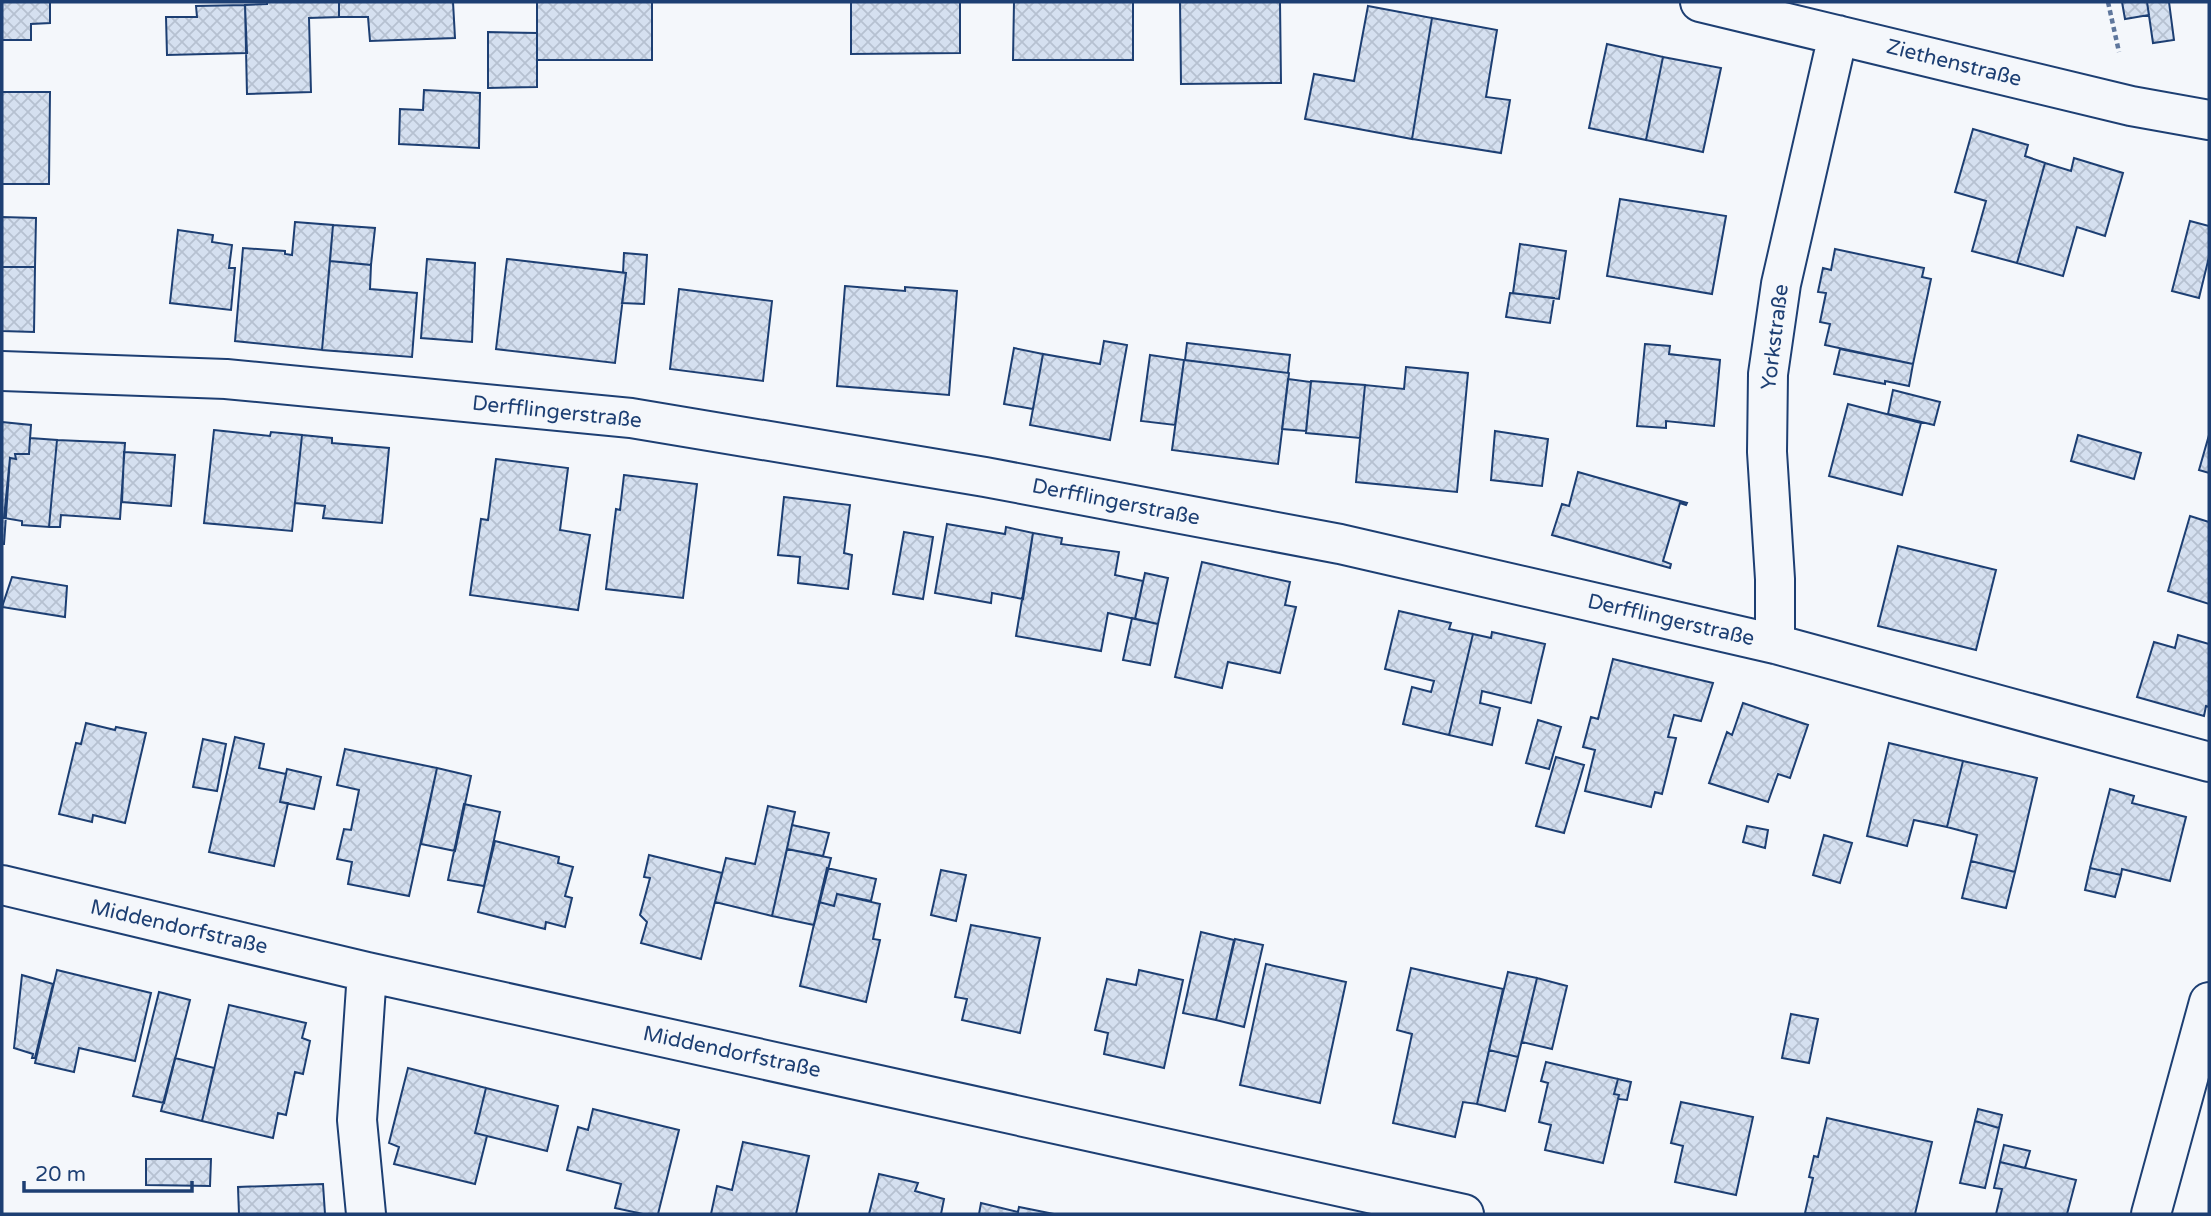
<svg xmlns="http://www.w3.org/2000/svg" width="2211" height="1216" font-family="'Varela Round',sans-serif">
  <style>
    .building { fill: url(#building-cross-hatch); stroke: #1d3f73; stroke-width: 2 }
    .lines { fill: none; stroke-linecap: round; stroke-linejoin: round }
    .minor-casing { stroke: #1d3f73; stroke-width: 42 }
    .path { stroke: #5e769c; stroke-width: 4.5; stroke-dasharray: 5 3.5; stroke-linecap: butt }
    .minor { stroke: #f4f7fb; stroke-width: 38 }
    .labels { text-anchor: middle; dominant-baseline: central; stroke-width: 5; stroke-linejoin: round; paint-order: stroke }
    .street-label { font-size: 21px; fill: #1d3f73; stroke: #f4f7fb }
  </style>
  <defs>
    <pattern id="building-cross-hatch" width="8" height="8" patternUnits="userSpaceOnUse" patternTransform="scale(1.75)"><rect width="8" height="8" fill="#d5e0f0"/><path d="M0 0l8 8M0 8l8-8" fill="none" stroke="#b6c1d1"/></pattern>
  </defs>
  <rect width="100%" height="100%" fill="#f4f7fb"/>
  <!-- building -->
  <path class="building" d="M 2,2 L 50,2 L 50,23 L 31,24 L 31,40 L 2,40 Z
    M 267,2 L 339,2 L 339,17 L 309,18 L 311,92 L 247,94 L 245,5 L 267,4 Z
    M 339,2 L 453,2 L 455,38 L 370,41 L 368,17 L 339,17 Z
    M 537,2 L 652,2 L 652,60 L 537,60 Z
    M 851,2 L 960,2 L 960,53 L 851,54 Z
    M 1014,2 L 1133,2 L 1133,60 L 1013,60 Z
    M 1180,2 L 1280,2 L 1281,83 L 1181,84 Z
    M 2122,2 L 2147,2 L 2149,15 L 2125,19 Z
    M 2147,2 L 2169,2 L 2174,40 L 2153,43 Z
    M 245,5 L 247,53 L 167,55 L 166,17 L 197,17 L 196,6 Z
    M 1368,6 L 1432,18 L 1412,139 L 1305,119 L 1314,74 L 1354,81 Z
    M 1432,18 L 1497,30 L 1486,97 L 1510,100 L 1501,153 L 1412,139 Z
    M 488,32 L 537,33 L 537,87 L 488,88 Z
    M 1607,44 L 1663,57 L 1646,140 L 1589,128 Z
    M 1663,57 L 1721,68 L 1703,152 L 1646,140 Z
    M 424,90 L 480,93 L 479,148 L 399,144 L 400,109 L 423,110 Z
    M 2,92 L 50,92 L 49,184 L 2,184 Z
    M 1973,129 L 2028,145 L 2025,156 L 2045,163 L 2017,263 L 1972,251 L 1986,201 L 1955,192 Z
    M 2074,158 L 2123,173 L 2105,236 L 2077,227 L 2063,276 L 2017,263 L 2045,163 L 2071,171 Z
    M 1620,199 L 1726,216 L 1712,294 L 1607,276 Z
    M 2,217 L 36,218 L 35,267 L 2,267 Z
    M 2190,221 L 2209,226 L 2209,257 L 2199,298 L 2172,291 Z
    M 295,222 L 333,225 L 322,350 L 235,341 L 243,248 L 285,251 L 285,254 L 292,255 Z
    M 333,225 L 375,228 L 371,265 L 330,261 Z
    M 178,230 L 213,235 L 212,242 L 232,245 L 229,268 L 235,268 L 231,310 L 170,303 Z
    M 1520,244 L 1566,251 L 1559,299 L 1513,293 Z
    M 1835,249 L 1924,268 L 1922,277 L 1931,279 L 1913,364 L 1825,345 L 1830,324 L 1820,322 L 1826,293 L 1818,292 L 1823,268 L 1831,270 Z
    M 624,253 L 647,255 L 644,304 L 622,303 L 626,273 L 623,273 Z
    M 427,259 L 475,263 L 472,342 L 421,338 Z
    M 507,259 L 626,273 L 615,363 L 496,349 Z
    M 330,261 L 371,265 L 370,289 L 417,293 L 412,357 L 322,350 Z
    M 2,267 L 35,267 L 34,332 L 2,331 Z
    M 845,286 L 905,291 L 905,287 L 957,291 L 949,395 L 837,386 Z
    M 679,289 L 772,301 L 763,381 L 670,369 Z
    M 1510,293 L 1554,298 L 1550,323 L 1506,317 Z
    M 1104,341 L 1127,345 L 1110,440 L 1030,425 L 1043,354 L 1100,364 Z
    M 1187,343 L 1290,355 L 1288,373 L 1185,360 Z
    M 1645,344 L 1670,346 L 1669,354 L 1720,360 L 1714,426 L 1666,421 L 1666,428 L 1637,426 Z
    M 1014,348 L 1043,354 L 1033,409 L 1004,404 Z
    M 1840,349 L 1913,364 L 1909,386 L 1885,381 L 1885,384 L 1834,374 Z
    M 1150,355 L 1184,360 L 1175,425 L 1141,421 Z
    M 1184,360 L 1289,373 L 1278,464 L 1172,450 Z
    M 1406,367 L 1468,373 L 1457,492 L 1356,482 L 1365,385 L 1404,389 Z
    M 1288,379 L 1311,382 L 1306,431 L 1282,429 Z
    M 1311,381 L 1365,385 L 1360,438 L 1306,433 Z
    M 1893,390 L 1940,402 L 1934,425 L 1888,414 Z
    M 1848,404 L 1921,423 L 1902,495 L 1829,476 Z
    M 2,422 L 31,425 L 29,454 L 15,454 L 16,459 L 10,458 L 4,544 L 2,544 Z
    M 214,430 L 270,436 L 271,432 L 302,435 L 292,531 L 204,523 Z
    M 1495,431 L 1548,439 L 1542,486 L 1491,480 Z
    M 302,435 L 332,438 L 332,443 L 389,448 L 382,523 L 323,518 L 325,506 L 295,503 Z
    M 2078,435 L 2141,453 L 2134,479 L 2071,461 Z
    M 2209,435 L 2209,473 L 2199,470 Z
    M 30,438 L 57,440 L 49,527 L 22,525 L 22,521 L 4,518 L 10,458 L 16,459 L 15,454 L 29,454 Z
    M 57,440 L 125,443 L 120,519 L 61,515 L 60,527 L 49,527 Z
    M 124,452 L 175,455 L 171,506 L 122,502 Z
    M 496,459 L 568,468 L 560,530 L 590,535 L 578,610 L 470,595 L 481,519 L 488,520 Z
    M 1578,472 L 1687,503 L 1686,505 L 1680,503 L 1663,561 L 1671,564 L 1670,568 L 1552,535 L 1562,504 L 1569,506 Z
    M 624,475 L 697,484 L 683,598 L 606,589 L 616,509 L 620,510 Z
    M 784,497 L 850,505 L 844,553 L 852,555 L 848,589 L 798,583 L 800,557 L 778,555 Z
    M 2190,516 L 2209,522 L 2209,604 L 2168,591 Z
    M 947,524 L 1005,534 L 1006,527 L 1033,533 L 1023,599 L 992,593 L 991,603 L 935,593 Z
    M 904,532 L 933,537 L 923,599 L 893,594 Z
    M 1033,533 L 1062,538 L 1061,544 L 1119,552 L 1115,575 L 1143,581 L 1135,619 L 1108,613 L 1101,651 L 1016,636 Z
    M 1898,546 L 1996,570 L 1976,650 L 1878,626 Z
    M 1202,562 L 1290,582 L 1285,605 L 1296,607 L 1280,673 L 1228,662 L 1222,688 L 1175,677 Z
    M 1145,573 L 1168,578 L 1158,624 L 1135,619 Z
    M 12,577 L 67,586 L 65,617 L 2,607 Z
    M 1399,611 L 1451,623 L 1449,629 L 1473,634 L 1449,735 L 1403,724 L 1412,687 L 1431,692 L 1434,681 L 1385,669 Z
    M 1132,618 L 1158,624 L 1150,665 L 1123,660 Z
    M 1492,632 L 1545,644 L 1531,703 L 1482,691 L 1480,703 L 1500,708 L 1492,745 L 1449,735 L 1473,634 L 1491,638 Z
    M 2178,635 L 2209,644 L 2209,707 L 2206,706 L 2204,716 L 2137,697 L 2154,642 L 2175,648 Z
    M 1613,659 L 1713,683 L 1701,721 L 1674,715 L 1668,737 L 1676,738 L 1662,794 L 1655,792 L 1651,807 L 1585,791 L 1595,750 L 1583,747 L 1591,717 L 1598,719 Z
    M 1743,703 L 1808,725 L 1790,778 L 1778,774 L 1768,802 L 1709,783 L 1727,732 L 1732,735 Z
    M 1538,720 L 1561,727 L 1549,769 L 1526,763 Z
    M 86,723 L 115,730 L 116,727 L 146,733 L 125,823 L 93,815 L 92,822 L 59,814 L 76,743 L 81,744 Z
    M 235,737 L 264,744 L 259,768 L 286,774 L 280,802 L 288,803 L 274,866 L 209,852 Z
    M 203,739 L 226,744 L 217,791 L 193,787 Z
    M 1889,743 L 1963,761 L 1947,827 L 1914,820 L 1907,846 L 1867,836 Z
    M 345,749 L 437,768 L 409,896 L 348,884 L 352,862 L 337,859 L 344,829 L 351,830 L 359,790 L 337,785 Z
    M 1556,757 L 1584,765 L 1564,833 L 1536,826 Z
    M 1963,761 L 2037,778 L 2015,872 L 1971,861 L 1977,835 L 1947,827 Z
    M 437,768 L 471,776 L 455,851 L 421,844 Z
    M 287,769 L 321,777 L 314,809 L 280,802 Z
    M 2110,789 L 2134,796 L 2132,803 L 2186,817 L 2170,881 L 2122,869 L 2121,875 L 2090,868 Z
    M 464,804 L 500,812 L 484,886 L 448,880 Z
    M 768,806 L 795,812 L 772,916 L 715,902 L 726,858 L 755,864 Z
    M 792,825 L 829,833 L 823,856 L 787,849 Z
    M 1747,826 L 1768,830 L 1765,848 L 1743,842 Z
    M 1824,835 L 1852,843 L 1840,883 L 1813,875 Z
    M 495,841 L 559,857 L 558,863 L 573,867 L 565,896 L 572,898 L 565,927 L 546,922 L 545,929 L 478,912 Z
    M 787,849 L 831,858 L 814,925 L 772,916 Z
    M 649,855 L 722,873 L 701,959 L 641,943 L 647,922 L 640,915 L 650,878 L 644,877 Z
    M 1971,861 L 2015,872 L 2006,908 L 1962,898 Z
    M 827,868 L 876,879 L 871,901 L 837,894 L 834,906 L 819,902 Z
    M 2090,868 L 2121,875 L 2115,897 L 2085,890 Z
    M 941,870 L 966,875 L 956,921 L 931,915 Z
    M 837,894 L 880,904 L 873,939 L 880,940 L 866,1002 L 800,986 L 819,902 L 834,906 Z
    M 971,925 L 1040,938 L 1020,1033 L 962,1020 L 967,999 L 955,997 Z
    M 1201,932 L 1234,940 L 1216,1020 L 1183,1013 Z
    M 1235,939 L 1263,945 L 1244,1027 L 1216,1020 Z
    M 1266,964 L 1346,982 L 1320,1103 L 1240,1085 Z
    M 1411,968 L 1503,989 L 1477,1104 L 1463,1102 L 1455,1137 L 1393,1123 L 1412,1034 L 1397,1030 Z
    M 57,970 L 151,993 L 135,1061 L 79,1048 L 74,1072 L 35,1063 Z
    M 1139,970 L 1183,980 L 1164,1068 L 1104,1054 L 1108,1033 L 1095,1030 L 1107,979 L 1136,985 Z
    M 1508,972 L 1537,978 L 1518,1057 L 1489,1050 Z
    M 22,975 L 53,984 L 35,1058 L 32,1058 L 33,1054 L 14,1048 Z
    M 1537,978 L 1567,986 L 1552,1049 L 1522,1042 Z
    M 159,992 L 190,1000 L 164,1103 L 133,1096 Z
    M 229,1005 L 306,1023 L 302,1038 L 310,1041 L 303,1074 L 295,1072 L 286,1115 L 278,1113 L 273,1138 L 202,1121 Z
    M 1791,1014 L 1818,1019 L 1809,1063 L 1782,1058 Z
    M 1489,1050 L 1518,1057 L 1505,1111 L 1477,1104 Z
    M 175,1058 L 214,1068 L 202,1121 L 161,1111 Z
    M 1546,1062 L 1618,1079 L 1614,1094 L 1619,1095 L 1603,1163 L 1545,1150 L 1551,1125 L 1539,1122 L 1548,1083 L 1541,1081 Z
    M 408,1068 L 486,1088 L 475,1133 L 487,1136 L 475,1184 L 394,1164 L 399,1147 L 389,1143 Z
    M 1618,1079 L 1631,1082 L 1627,1100 L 1618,1099 L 1619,1095 L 1614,1094 Z
    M 486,1088 L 558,1106 L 547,1151 L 475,1133 Z
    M 1681,1102 L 1753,1117 L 1736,1195 L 1675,1182 L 1683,1146 L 1671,1143 Z
    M 593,1109 L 679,1130 L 658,1214 L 643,1214 L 615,1208 L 621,1184 L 567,1170 L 578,1127 L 588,1130 Z
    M 1978,1109 L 2002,1115 L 1999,1128 L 1975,1121 Z
    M 1827,1118 L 1932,1142 L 1915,1214 L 1805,1213 L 1813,1178 L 1809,1177 L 1814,1156 L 1818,1157 Z
    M 1975,1121 L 1999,1128 L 1985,1188 L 1960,1183 Z
    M 743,1142 L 809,1156 L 796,1214 L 711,1214 L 717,1186 L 732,1190 Z
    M 2004,1145 L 2030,1151 L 2025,1168 L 2000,1162 Z
    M 146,1159 L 211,1159 L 210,1186 L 146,1185 Z
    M 2000,1162 L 2076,1180 L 2067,1214 L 1996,1214 L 2002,1189 L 1994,1188 Z
    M 879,1174 L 918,1183 L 915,1191 L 944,1199 L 941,1214 L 869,1214 Z
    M 323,1184 L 325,1214 L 239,1214 L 238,1187 Z
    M 981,1203 L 1018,1212 L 1019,1207 L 1054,1214 L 979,1214 Z"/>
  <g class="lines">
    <defs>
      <path id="minor" d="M 1700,2 L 2131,106 L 2209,120
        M 2,371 L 226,379 L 631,418 L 985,477 L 1340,544 L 1775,644 L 2209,762
        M 1775,644 L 1775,579 L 1767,452 L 1768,374 L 1781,284 L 1838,35
        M 2,885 L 367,972 L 1464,1214
        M 366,1214 L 357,1120 L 367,972
        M 2151,1214 L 2209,1002"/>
    </defs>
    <!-- minor casing -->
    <use href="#minor" class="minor-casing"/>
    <!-- path -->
    <path class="path" d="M 2108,2 L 2119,52"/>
    <!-- minor -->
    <use href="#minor" class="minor"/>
  </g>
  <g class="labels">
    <!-- street labels -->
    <g class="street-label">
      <text transform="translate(1954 63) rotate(14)">Ziethenstraße</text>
      <text transform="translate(1775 337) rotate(-83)">Yorkstraße</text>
      <text transform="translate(557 412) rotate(6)">Derfflingerstraße</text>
      <text transform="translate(1116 502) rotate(11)">Derfflingerstraße</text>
      <text transform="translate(1671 620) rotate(13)">Derfflingerstraße</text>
      <text transform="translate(179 927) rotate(13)">Middendorfstraße</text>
      <text transform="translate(732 1052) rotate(12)">Middendorfstraße</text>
    </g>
  </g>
  <!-- border -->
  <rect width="2211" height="1216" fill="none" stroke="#1d3f73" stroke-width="7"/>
  <!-- scale -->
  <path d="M24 1181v10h168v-10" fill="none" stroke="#1d3f73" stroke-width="3.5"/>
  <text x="35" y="1181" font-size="21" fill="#1d3f73" stroke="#f4f7fb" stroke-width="5" paint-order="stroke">20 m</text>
</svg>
